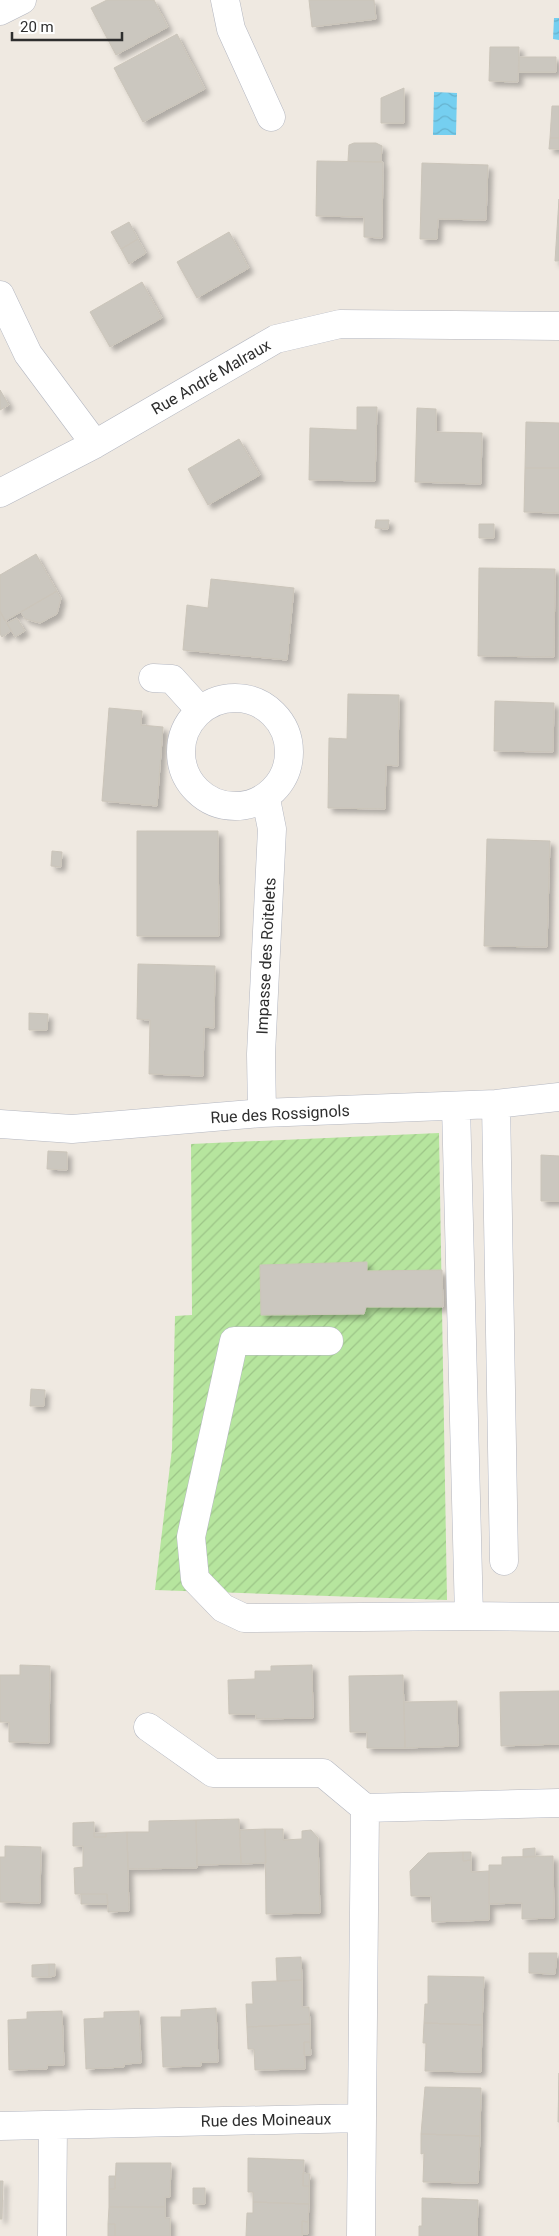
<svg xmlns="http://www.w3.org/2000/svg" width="559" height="2236" font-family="Roboto,sans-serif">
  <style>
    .garden { fill: url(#garden-furrows) }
    .water { fill: url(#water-waves) }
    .building { fill: #cbc7bf; stroke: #cbc5ba; filter: url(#shadow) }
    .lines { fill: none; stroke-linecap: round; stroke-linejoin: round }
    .minor-casing { stroke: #b4b7c1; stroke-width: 29 }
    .minor { stroke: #fff; stroke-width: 28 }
    .labels { text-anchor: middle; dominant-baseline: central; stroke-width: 5; stroke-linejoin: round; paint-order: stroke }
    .street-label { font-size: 16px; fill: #2e2e2e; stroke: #fff }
  </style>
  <defs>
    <pattern id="garden-furrows" width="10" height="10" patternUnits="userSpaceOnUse" patternTransform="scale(1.25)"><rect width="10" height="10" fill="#b6e59e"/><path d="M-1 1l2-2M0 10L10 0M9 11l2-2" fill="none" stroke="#9dc588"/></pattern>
    <pattern id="water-waves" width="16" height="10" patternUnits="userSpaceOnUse" patternTransform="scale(1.25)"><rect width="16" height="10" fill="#75cff0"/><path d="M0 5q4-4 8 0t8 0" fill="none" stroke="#66b2ce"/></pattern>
    <filter id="shadow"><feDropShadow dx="4.5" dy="4.5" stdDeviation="2.5" flood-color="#0004"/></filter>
  </defs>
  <rect width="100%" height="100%" fill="#efe9e1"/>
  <!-- garden -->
  <path class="garden" d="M 439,1133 L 447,1600 L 155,1590 L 172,1449 L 175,1316 L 192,1315 L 191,1144 Z"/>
  <!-- water -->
  <path class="water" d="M 554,18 L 559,18 L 559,40 L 553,39 Z
    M 434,92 L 457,93 L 456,135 L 433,135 Z"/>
  <!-- building -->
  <path class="building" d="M 107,0 L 154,0 L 168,27 L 116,55 L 91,8 Z
    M 309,0 L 374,0 L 376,19 L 312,27 Z
    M 177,34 L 205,89 L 143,122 L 114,68 Z
    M 490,47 L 519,47 L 518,82 L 489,81 Z
    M 519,57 L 556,57 L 556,72 L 519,72 Z
    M 404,88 L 404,123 L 381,123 L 381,98 Z
    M 552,106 L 559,106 L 559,138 L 550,138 Z
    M 550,138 L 559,138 L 559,149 L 549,149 Z
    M 354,143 L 376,143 L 382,146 L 381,162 L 348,161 L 349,145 Z
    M 317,161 L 383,162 L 382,238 L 364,237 L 364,217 L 316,216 Z
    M 422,163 L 488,165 L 486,220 L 438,219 L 437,239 L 420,239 Z
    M 559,199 L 559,261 L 555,261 Z
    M 129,222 L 138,239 L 121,249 L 111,232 Z
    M 229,232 L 249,268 L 197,298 L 177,262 Z
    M 138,239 L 146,253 L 129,264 L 121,249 Z
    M 142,282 L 162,318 L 110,347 L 90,312 Z
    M 0,390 L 9,405 L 0,410 Z
    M 357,407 L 377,407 L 375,481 L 309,480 L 310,428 L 357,430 Z
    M 417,408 L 436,409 L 436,432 L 482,433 L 481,484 L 415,482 Z
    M 526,422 L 559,423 L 559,468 L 525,468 Z
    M 239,439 L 260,475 L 208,505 L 188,469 Z
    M 525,468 L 559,468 L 559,513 L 524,512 Z
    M 376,520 L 389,520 L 388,529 L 375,528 Z
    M 479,524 L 494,524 L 494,538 L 479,538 Z
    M 36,554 L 57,591 L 5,621 L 0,611 L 0,575 Z
    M 479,568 L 555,569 L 554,657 L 478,656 Z
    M 211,579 L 294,588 L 287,660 L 183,650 L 187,605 L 208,608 Z
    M 57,591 L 61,598 L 57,614 L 40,623 L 25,619 L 21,612 Z
    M 0,611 L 11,631 L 2,637 L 0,634 Z
    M 17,618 L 25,631 L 15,637 L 7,623 Z
    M 348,694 L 399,695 L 398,766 L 386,765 L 385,809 L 328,808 L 329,738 L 347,739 Z
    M 495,701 L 554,703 L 553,752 L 494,751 Z
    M 109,708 L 142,711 L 141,725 L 163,727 L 157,806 L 102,801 Z
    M 137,831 L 218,831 L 219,936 L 137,936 Z
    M 487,839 L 550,841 L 547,947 L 484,946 Z
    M 52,851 L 62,852 L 61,867 L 51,866 Z
    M 138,964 L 215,966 L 214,1028 L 204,1027 L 203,1076 L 149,1074 L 150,1020 L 137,1019 Z
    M 29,1013 L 48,1014 L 47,1030 L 29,1030 Z
    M 48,1151 L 67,1152 L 67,1170 L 47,1169 Z
    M 541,1155 L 559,1156 L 559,1201 L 541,1201 Z
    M 367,1262 L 367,1271 L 442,1270 L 443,1307 L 366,1307 L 364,1314 L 261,1315 L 260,1265 Z
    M 31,1389 L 45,1390 L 44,1406 L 30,1406 Z
    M 20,1665 L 50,1666 L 49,1743 L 9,1742 L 9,1722 L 0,1722 L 0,1675 L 20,1675 Z
    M 312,1665 L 313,1718 L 256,1719 L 256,1714 L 229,1714 L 228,1680 L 255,1679 L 255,1671 L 271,1671 L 271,1666 Z
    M 403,1675 L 405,1748 L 367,1748 L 367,1732 L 350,1732 L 349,1676 Z
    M 559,1691 L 559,1744 L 501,1746 L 500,1692 Z
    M 457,1701 L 458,1746 L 405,1748 L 404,1702 Z
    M 239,1819 L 241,1864 L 197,1865 L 196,1820 Z
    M 196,1820 L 197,1868 L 128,1869 L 127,1832 L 149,1832 L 149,1821 Z
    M 94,1822 L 94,1837 L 106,1837 L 106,1833 L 127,1832 L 129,1911 L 108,1912 L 107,1894 L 75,1894 L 74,1868 L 83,1867 L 83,1846 L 73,1846 L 73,1823 Z
    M 265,1829 L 283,1829 L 283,1840 L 302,1839 L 302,1831 L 311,1830 L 318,1838 L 320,1913 L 266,1914 Z
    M 265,1829 L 266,1863 L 241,1864 L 240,1830 Z
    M 94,1833 L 106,1833 L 106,1837 L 94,1837 Z
    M 5,1846 L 41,1847 L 40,1903 L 0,1902 L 0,1857 L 5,1857 Z
    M 535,1848 L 535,1857 L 523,1857 L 523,1849 Z
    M 463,1852 L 463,1861 L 471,1860 L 471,1872 L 489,1871 L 489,1920 L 432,1922 L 431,1896 L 411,1896 L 410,1871 L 428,1853 Z
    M 463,1852 L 471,1852 L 471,1860 L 463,1861 Z
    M 553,1856 L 554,1918 L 522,1919 L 522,1903 L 489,1904 L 489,1865 L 502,1865 L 502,1857 Z
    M 81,1894 L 107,1894 L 108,1904 L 81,1904 Z
    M 529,1953 L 557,1953 L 555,1974 L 529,1973 Z
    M 301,1957 L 302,1980 L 277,1981 L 276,1958 Z
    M 49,1964 L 55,1964 L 55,1976 L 49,1977 Z
    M 49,1964 L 49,1977 L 32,1977 L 32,1965 Z
    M 428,1976 L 484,1977 L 482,2025 L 424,2023 L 425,2004 L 428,2004 Z
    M 302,1980 L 302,2007 L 309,2007 L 310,2024 L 247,2027 L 246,2004 L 253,2004 L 252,1982 Z
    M 216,2008 L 218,2062 L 201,2062 L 201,2066 L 163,2067 L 161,2017 L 181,2017 L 181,2010 Z
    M 62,2011 L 64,2065 L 47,2065 L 47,2069 L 9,2070 L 8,2020 L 27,2019 L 27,2012 Z
    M 139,2011 L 141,2063 L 124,2064 L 124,2067 L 86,2069 L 84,2019 L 104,2018 L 104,2012 Z
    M 424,2023 L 482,2025 L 481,2072 L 425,2071 L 426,2043 L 423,2043 Z
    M 310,2024 L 310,2042 L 304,2042 L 305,2069 L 255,2070 L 254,2049 L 248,2049 L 247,2027 Z
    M 304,2042 L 310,2042 L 311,2055 L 304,2055 Z
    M 559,2073 L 559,2122 L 558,2122 Z
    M 425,2087 L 481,2088 L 480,2136 L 421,2134 Z
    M 421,2134 L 480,2136 L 478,2183 L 423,2182 L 424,2153 L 421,2154 Z
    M 248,2158 L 304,2160 L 303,2186 L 309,2186 L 309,2204 L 253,2202 L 253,2192 L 248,2192 Z
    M 116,2163 L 171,2163 L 170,2197 L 165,2197 L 165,2207 L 109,2207 L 109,2189 L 115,2189 Z
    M 303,2173 L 310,2174 L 309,2186 L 303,2186 Z
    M 109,2176 L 115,2176 L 115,2189 L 109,2189 Z
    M 0,2181 L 3,2181 L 2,2219 L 0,2219 Z
    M 193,2188 L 205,2188 L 205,2204 L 193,2204 Z
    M 422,2198 L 478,2200 L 477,2236 L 419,2236 L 419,2226 L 422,2226 Z
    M 253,2202 L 309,2204 L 308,2222 L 302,2221 L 302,2236 L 246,2236 L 247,2213 L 253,2213 Z
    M 109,2207 L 165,2207 L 165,2218 L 170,2218 L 170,2236 L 115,2236 L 115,2224 L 108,2224 Z
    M 302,2221 L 308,2222 L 308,2234 L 302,2234 Z
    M 108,2224 L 115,2224 L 115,2236 L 108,2236 Z"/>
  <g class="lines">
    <defs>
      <path id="minor" d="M 225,0 L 231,29 L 271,117
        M 0,11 L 22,0
        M 0,295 L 28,354 L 95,444
        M 0,493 L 95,444 L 276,339 L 340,324 L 559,326
        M 153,678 L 172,679 L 200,710
        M181 752a54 54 0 1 1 108 0a54 54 0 1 1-108 0Z
        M 496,1104 L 504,1561
        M 456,1106 L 469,1616
        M 262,1113 L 261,1054 L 272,829 L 266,799
        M 0,1124 L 72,1129 L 262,1113 L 496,1104 L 559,1097
        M 329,1341 L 234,1341 L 191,1537 L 195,1579 L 223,1608 L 244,1618 L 469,1616 L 559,1617
        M 148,1727 L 213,1773 L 323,1773 L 365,1808 L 559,1803
        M 362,2118 L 365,1808
        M 0,2126 L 362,2118 L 361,2236
        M 52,2236 L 53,2126"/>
    </defs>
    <!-- minor casing -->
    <use href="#minor" class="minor-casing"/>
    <!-- minor -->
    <use href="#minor" class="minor"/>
  </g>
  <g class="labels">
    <!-- street labels -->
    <g class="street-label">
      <text transform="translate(211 377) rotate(-30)">Rue André Malraux</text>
      <text transform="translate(266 956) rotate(-87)">Impasse des Roitelets</text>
      <text transform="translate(280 1114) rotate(-3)">Rue des Rossignols</text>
      <text transform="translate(266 2120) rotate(-1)">Rue des Moineaux</text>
    </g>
  </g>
  <!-- scale -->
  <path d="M12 32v8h110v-8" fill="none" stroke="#2e2e2e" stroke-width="2.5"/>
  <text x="20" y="32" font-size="15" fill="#2e2e2e" stroke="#ffffff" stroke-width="4" paint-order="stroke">20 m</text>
</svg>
